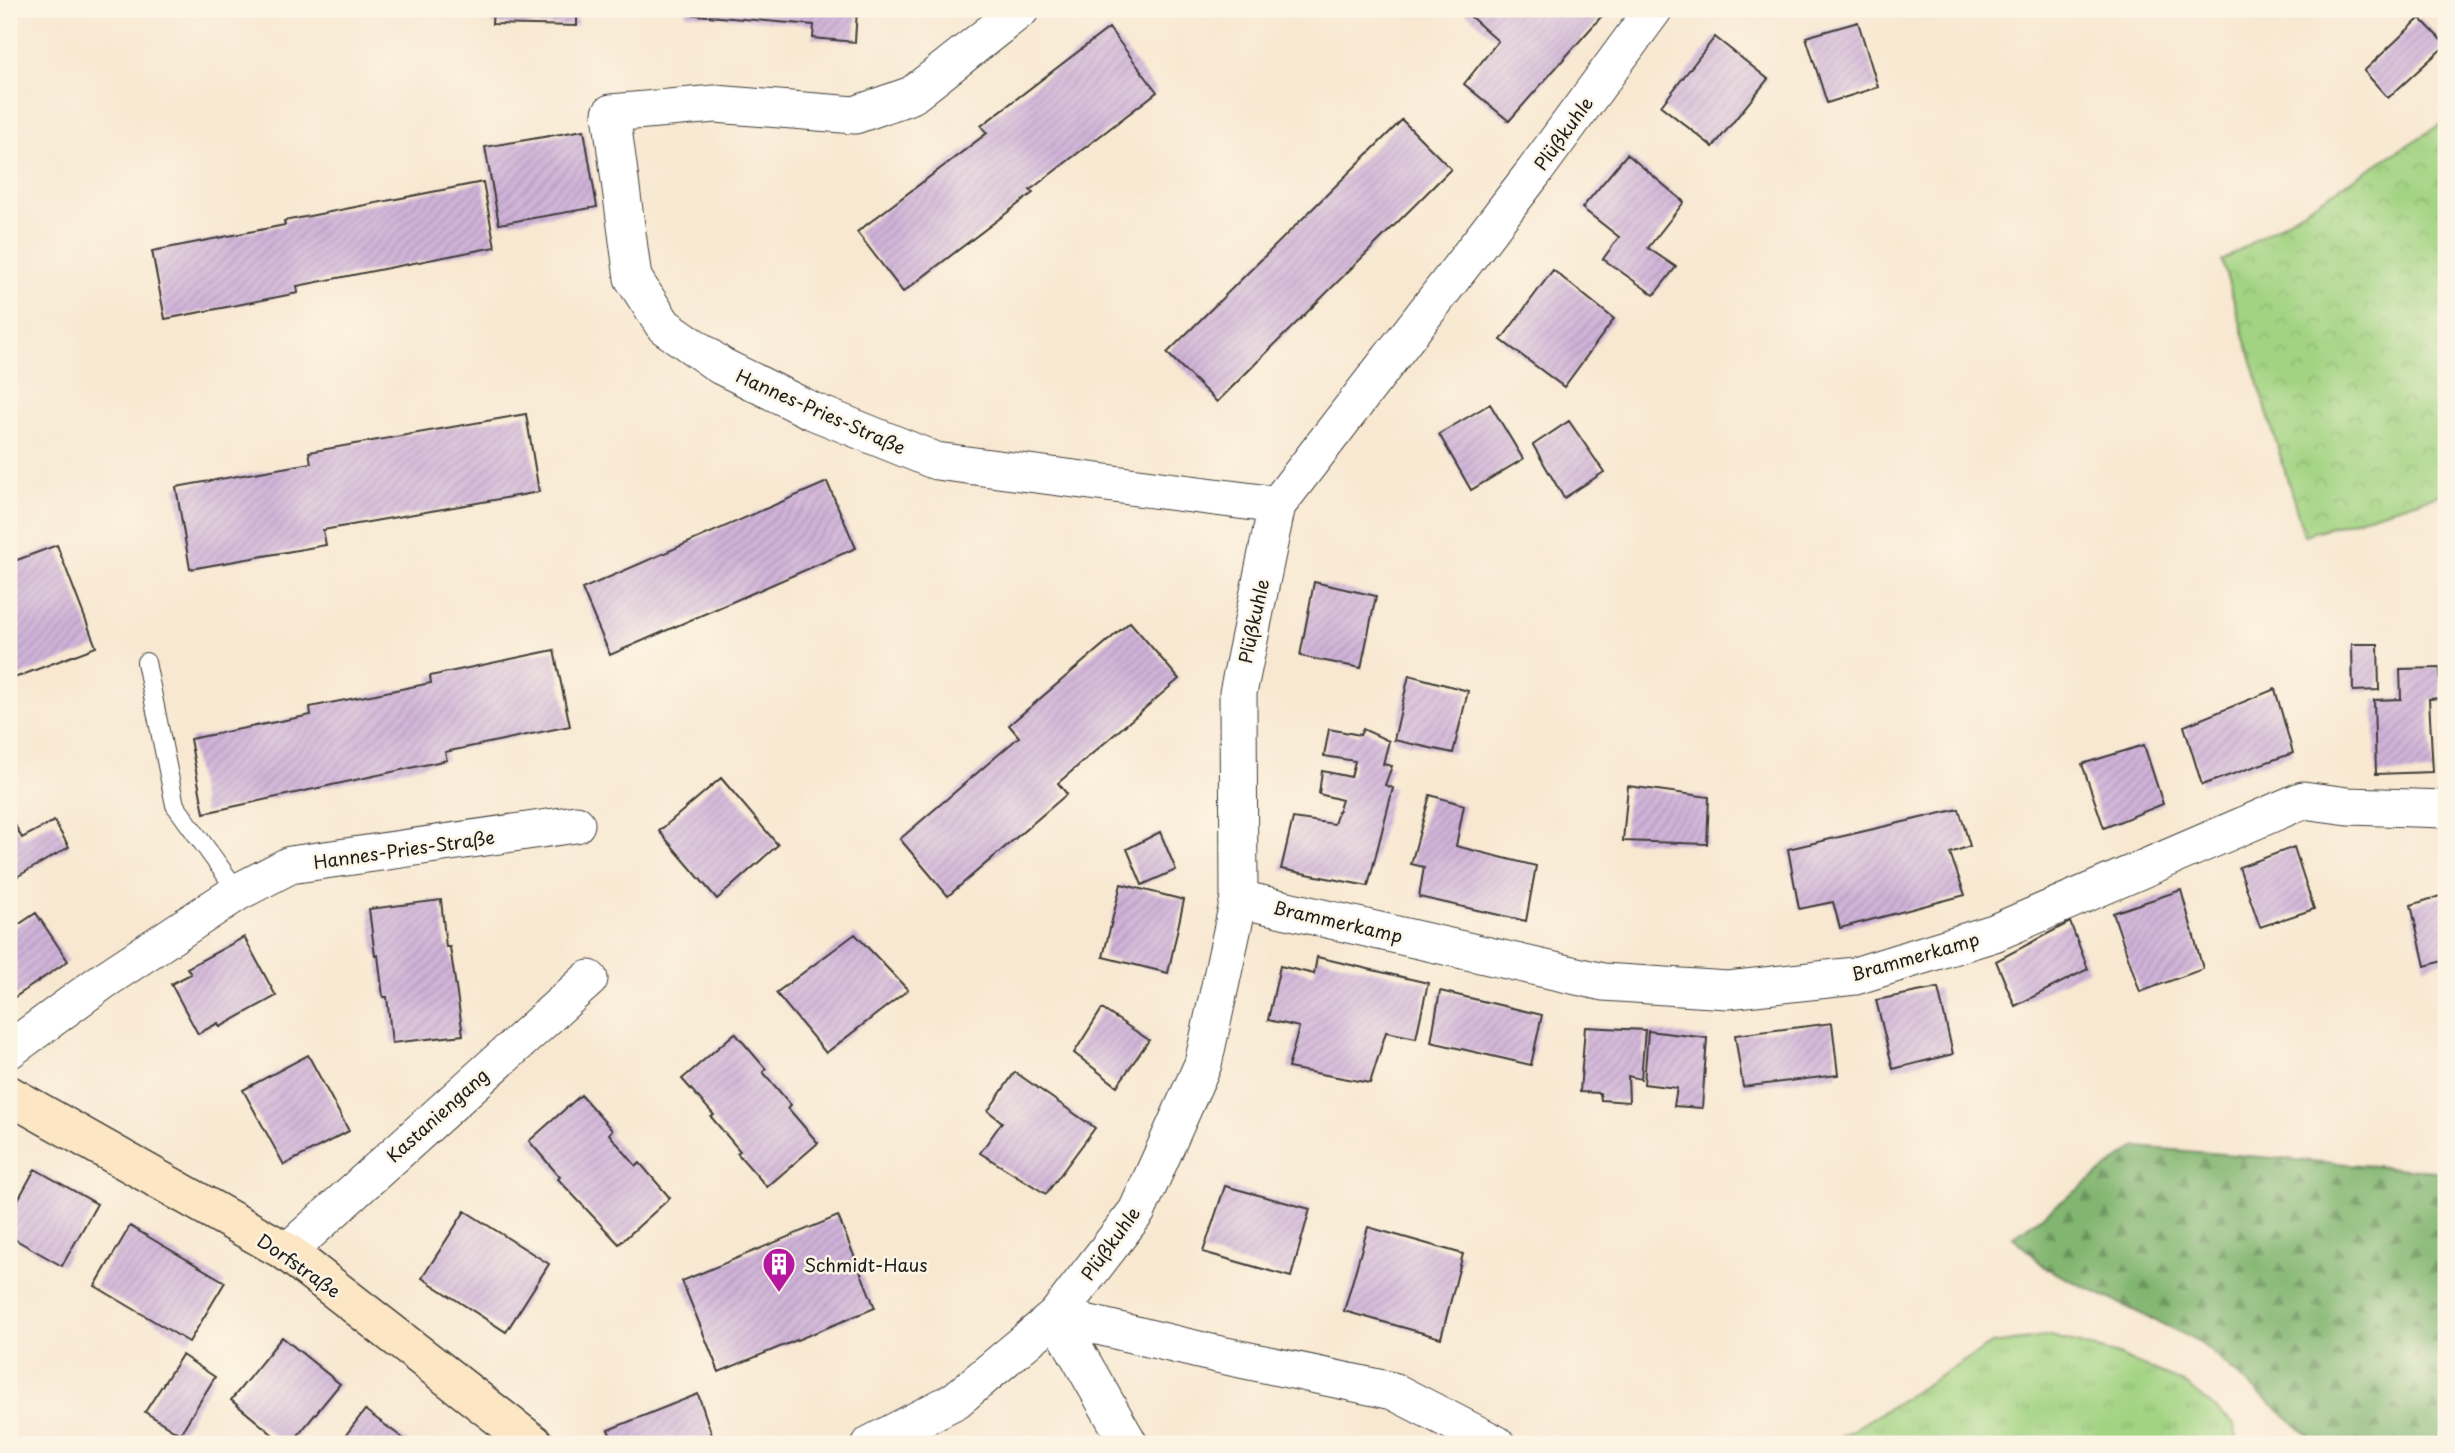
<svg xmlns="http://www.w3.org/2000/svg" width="2455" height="1453" font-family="'Playpen Sans',sans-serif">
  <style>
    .grass { fill: url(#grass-tufts); stroke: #5f784f; stroke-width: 2 }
    .forest { fill: url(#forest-firs); stroke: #4e6846; stroke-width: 2 }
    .park { fill: url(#park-crowns); stroke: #5f784f; stroke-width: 2 }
    .building { fill: url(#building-hatch) }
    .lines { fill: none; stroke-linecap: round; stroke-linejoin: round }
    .lane-casing { stroke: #3d3b37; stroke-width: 20 }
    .street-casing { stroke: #3d3b37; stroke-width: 39 }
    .secondary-casing { stroke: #3d3b37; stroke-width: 41 }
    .lane { stroke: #fff; stroke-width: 18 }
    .street { stroke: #fff; stroke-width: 37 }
    .secondary { stroke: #fce6c4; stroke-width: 38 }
    .labels { text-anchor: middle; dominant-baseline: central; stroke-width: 5; stroke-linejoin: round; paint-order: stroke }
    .street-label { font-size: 18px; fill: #1c1c1c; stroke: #fcf5e5 }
    .poi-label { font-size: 18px; fill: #1c1c1c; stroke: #fcf5e5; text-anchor: start }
  </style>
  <defs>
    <pattern id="grass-tufts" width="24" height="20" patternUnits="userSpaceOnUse" patternTransform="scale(1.75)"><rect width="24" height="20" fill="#a2d382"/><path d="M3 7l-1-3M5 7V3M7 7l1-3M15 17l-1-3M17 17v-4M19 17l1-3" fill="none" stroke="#8bb570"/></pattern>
    <pattern id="forest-firs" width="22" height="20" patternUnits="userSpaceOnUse" patternTransform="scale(1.75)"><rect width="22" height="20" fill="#81b570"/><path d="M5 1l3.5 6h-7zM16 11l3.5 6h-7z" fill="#69925b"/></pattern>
    <pattern id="park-crowns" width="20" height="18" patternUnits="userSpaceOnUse" patternTransform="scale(1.75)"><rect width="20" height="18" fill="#a2d382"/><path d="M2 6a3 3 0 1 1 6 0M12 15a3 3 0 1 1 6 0" fill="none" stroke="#8bb570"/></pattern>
    <pattern id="building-hatch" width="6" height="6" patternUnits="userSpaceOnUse" patternTransform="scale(1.75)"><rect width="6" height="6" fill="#cfb2d8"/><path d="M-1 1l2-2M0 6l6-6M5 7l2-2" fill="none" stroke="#b198b9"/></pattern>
  </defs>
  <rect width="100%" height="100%" fill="#fcf5e5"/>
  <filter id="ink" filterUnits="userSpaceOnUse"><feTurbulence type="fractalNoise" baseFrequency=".0143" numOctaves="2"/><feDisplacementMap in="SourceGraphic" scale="14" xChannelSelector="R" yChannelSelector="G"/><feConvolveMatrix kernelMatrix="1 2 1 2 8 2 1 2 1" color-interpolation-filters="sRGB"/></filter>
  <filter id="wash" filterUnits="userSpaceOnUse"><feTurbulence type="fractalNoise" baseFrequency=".00686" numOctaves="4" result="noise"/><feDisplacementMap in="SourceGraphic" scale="28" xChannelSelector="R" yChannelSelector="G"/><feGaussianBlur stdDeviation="1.57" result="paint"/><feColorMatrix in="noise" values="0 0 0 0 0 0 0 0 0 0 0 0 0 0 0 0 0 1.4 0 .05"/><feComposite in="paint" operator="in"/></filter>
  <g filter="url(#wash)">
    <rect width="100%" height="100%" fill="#f8e8d1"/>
    <!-- grass -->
    <path class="grass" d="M 2051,1336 L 2115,1354 L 2184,1383 L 2233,1423 L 2239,1444 L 1830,1444 L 1992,1344 Z"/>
    <!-- forest -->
    <path class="forest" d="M 2136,1147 L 2446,1172 L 2446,1444 L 2309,1444 L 2309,1436 L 2198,1341 L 2047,1269 L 2013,1237 Z"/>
    <!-- park -->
    <path class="park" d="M 2446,121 L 2446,493 L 2304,535 L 2222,261 Z"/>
    <g id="blocks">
      <!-- building -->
      <path class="building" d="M 493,9 L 577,9 L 577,26 L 492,24 Z
        M 686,9 L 857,9 L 855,42 L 813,38 L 814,25 L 685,14 Z
        M 1462,9 L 1516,9 L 1521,13 L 1524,9 L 1608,9 L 1509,121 L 1464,84 L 1498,41 Z
        M 2420,18 L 2446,45 L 2388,98 L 2364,71 Z
        M 1858,22 L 1878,87 L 1827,103 L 1806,37 Z
        M 1109,28 L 1157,92 L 1030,190 L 1033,193 L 903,292 L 857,232 L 987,133 L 981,126 Z
        M 1715,37 L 1768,79 L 1713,147 L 1661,106 Z
        M 1402,120 L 1451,169 L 1217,402 L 1167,353 Z
        M 584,130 L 597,207 L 499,224 L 485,147 Z
        M 1627,154 L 1684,202 L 1648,248 L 1676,267 L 1654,295 L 1603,259 L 1619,237 L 1582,208 Z
        M 483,182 L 495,247 L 297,286 L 298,293 L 165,319 L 152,251 L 285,225 L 284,221 Z
        M 1553,270 L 1614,319 L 1564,387 L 1501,340 Z
        M 1490,404 L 1523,459 L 1471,490 L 1439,434 Z
        M 526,414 L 539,492 L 323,530 L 326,545 L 190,569 L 176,487 L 311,463 L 309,452 Z
        M 1569,421 L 1604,472 L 1564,498 L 1533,445 Z
        M 827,482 L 856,548 L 610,655 L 582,589 Z
        M 57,545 L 96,647 L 9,680 L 9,563 Z
        M 1314,582 L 1376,596 L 1361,668 L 1300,656 Z
        M 1130,622 L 1179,679 L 1058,783 L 1067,794 L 948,896 L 900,839 L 1019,737 L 1009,725 Z
        M 2352,644 L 2378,644 L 2379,690 L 2353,691 Z
        M 554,650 L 570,726 L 445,752 L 447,760 L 204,813 L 190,739 L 311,715 L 310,707 L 431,683 L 430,676 Z
        M 2440,668 L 2441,698 L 2429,699 L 2433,772 L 2376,774 L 2374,700 L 2401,699 L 2400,669 Z
        M 1409,675 L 1468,691 L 1453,753 L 1394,740 Z
        M 2275,689 L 2293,753 L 2202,785 L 2184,726 Z
        M 1329,729 L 1360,735 L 1363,729 L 1389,741 L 1383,764 L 1392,766 L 1385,785 L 1393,788 L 1368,886 L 1281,869 L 1293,818 L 1334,824 L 1342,800 L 1319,794 L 1322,771 L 1351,777 L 1355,761 L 1324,756 Z
        M 2144,745 L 2163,804 L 2104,828 L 2082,764 Z
        M 721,778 L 778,845 L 717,899 L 659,831 Z
        M 1628,786 L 1709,797 L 1707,844 L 1623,841 Z
        M 1430,795 L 1464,805 L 1456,846 L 1536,866 L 1526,921 L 1419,897 L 1424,867 L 1411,864 Z
        M 1959,809 L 1970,846 L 1950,853 L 1965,895 L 1840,928 L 1833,902 L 1799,909 L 1788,849 Z
        M 54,821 L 69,847 L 13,879 L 9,872 L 9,829 L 15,825 L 22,838 Z
        M 1160,832 L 1176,870 L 1142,885 L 1127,849 Z
        M 2294,847 L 2314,909 L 2260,927 L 2239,867 Z
        M 1121,884 L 1184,900 L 1168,973 L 1103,957 Z
        M 2181,890 L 2203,969 L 2140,992 L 2113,913 Z
        M 2446,894 L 2446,960 L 2425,966 L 2411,905 Z
        M 441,900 L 446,947 L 450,947 L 463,1035 L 392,1043 L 387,997 L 383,997 L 378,955 L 375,956 L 369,909 Z
        M 36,913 L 68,961 L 15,997 L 9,987 L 9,931 Z
        M 2070,922 L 2088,969 L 2015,1006 L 1996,961 Z
        M 855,934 L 908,990 L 826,1053 L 776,993 Z
        M 244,937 L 276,996 L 220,1027 L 218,1023 L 198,1034 L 171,984 L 191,974 L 187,968 Z
        M 1317,957 L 1428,983 L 1416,1038 L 1386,1032 L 1370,1083 L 1288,1068 L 1299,1027 L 1268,1020 L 1280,966 L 1314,974 Z
        M 1938,988 L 1953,1054 L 1893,1069 L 1876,1000 Z
        M 1440,991 L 1542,1015 L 1531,1065 L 1431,1042 Z
        M 1102,1009 L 1149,1040 L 1117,1086 L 1074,1053 Z
        M 1832,1023 L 1838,1075 L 1743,1087 L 1735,1035 Z
        M 1585,1027 L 1645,1030 L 1641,1079 L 1628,1076 L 1629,1102 L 1601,1100 L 1600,1093 L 1580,1092 Z
        M 1648,1031 L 1707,1038 L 1702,1108 L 1674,1106 L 1677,1088 L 1644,1084 Z
        M 735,1033 L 766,1069 L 763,1072 L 791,1105 L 788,1108 L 818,1143 L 767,1187 L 737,1153 L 740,1151 L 711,1117 L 714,1115 L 682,1079 Z
        M 308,1055 L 349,1131 L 284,1165 L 243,1090 Z
        M 1015,1072 L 1095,1128 L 1046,1194 L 980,1153 L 1002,1122 L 988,1111 Z
        M 581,1095 L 612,1130 L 609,1134 L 636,1166 L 640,1163 L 670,1198 L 619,1244 L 558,1179 L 560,1177 L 529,1141 Z
        M 35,1169 L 97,1204 L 62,1266 L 9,1236 L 9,1216 Z
        M 1225,1186 L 1310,1209 L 1291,1277 L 1203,1252 Z
        M 465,1211 L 549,1264 L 506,1332 L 422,1278 Z
        M 838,1216 L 875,1308 L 719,1372 L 682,1281 Z
        M 130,1226 L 225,1282 L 189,1342 L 95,1286 Z
        M 1368,1227 L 1463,1254 L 1441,1338 L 1344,1311 Z
        M 282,1337 L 340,1384 L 291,1444 L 284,1444 L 231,1400 Z
        M 182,1355 L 215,1377 L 180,1434 L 145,1412 Z
        M 698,1394 L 715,1444 L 614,1444 L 608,1430 Z
        M 365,1410 L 408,1442 L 407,1444 L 339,1444 Z"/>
    </g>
  </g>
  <g filter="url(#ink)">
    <use href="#blocks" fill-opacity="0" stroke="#3d3b37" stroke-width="2"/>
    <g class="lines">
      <defs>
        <path id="lane" d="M 146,662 L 175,805 L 238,892"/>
        <path id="street" d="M 1021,9 L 912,95 L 855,115 L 715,104 L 611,113 L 633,278 L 664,326 L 721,366 L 810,410 L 936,461 L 1277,505
          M 1239,899 L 1603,982 L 1728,990 L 1855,976 L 1994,933 L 2303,800 L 2348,806 L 2446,809
          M 9,1050 L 103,981 L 215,907 L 238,892 L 290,865 L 576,824
          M 287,1252 L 589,979
          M 1056,1316 L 1207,1352 L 1393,1391 L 1496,1444
          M 1056,1316 L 1129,1444
          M 871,1444 L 956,1400 L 1056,1316 L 1137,1211 L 1203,1064 L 1239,899 L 1238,693 L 1277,505 L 1534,172 L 1654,9"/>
        <path id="secondary" d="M 9,1095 L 287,1252 L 534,1444"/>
      </defs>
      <!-- lane casing -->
      <use href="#lane" class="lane-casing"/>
      <!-- street casing -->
      <use href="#street" class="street-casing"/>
      <!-- secondary casing -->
      <use href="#secondary" class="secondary-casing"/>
      <!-- lane -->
      <use href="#lane" class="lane"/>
      <!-- street -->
      <use href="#street" class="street"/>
      <!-- secondary -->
      <use href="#secondary" class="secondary"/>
    </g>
  </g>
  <!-- icons -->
  <defs>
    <symbol id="building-pin" viewBox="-11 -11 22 30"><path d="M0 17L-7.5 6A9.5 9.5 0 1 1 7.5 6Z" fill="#b5179e" stroke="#fcf5e5"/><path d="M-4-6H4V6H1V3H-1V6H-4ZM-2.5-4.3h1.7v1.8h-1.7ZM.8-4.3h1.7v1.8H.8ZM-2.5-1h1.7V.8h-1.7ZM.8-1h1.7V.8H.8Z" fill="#fff"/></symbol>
  </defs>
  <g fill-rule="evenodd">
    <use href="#building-pin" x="760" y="1245" width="38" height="52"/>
  </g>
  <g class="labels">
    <!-- street labels -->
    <g class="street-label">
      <text transform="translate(1563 133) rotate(-54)">Plüßkuhle</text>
      <text transform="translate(821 411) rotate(24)">Hannes-Pries-Straße</text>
      <text transform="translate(1253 621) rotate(-78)">Plüßkuhle</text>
      <text transform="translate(404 849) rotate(-8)">Hannes-Pries-Straße</text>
      <text transform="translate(1338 921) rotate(13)">Brammerkamp</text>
      <text transform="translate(1915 956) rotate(-16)">Brammerkamp</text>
      <text transform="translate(437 1115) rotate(-42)">Kastaniengang</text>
      <text transform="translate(1110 1243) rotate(-54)">Plüßkuhle</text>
      <text transform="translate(299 1265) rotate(35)">Dorfstraße</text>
    </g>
    <!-- poi labels -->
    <g class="poi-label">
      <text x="804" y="1264">Schmidt-Haus</text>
    </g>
  </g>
  <!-- margin -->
  <rect width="2455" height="1453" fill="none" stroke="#fcf5e5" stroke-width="35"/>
</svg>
